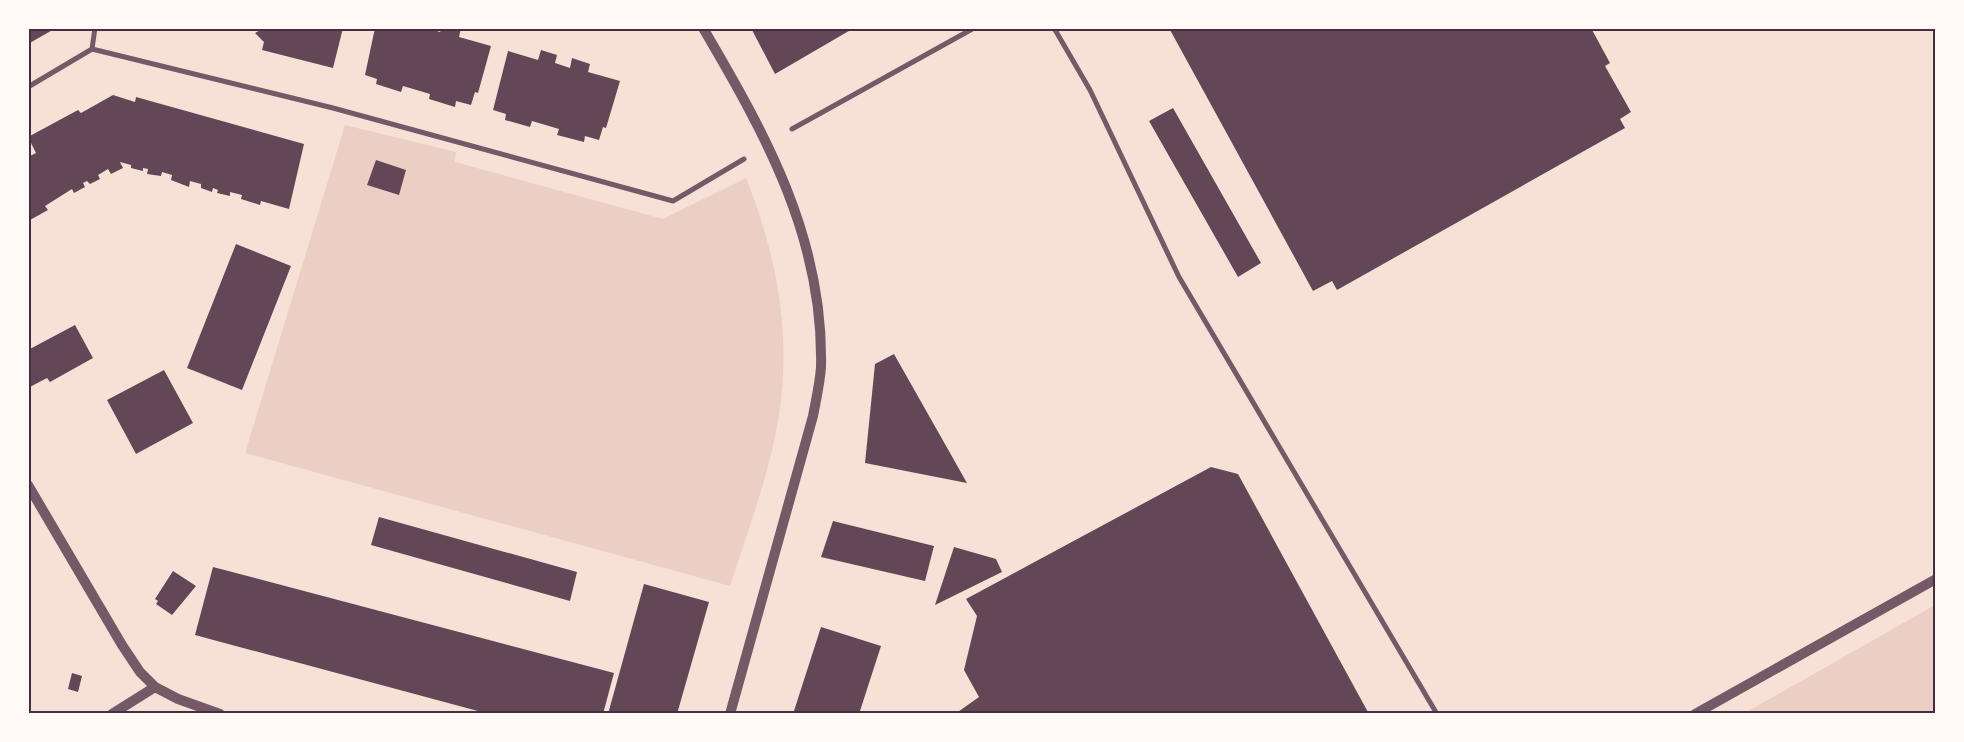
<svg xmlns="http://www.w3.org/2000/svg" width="1964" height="742" font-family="Helvetica,sans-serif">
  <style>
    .green { fill: #ebcfc5 }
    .building { fill: #644757 }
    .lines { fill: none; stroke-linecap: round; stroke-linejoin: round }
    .pedestrian { stroke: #755966; stroke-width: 5 }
    .tertiary { stroke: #755966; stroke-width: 10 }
    .neatline { fill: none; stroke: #4a2c40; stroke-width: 2 }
  </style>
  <rect width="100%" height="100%" fill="#f7e1d7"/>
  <!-- green -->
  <path class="green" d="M 345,125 L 456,152 L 455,162 L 663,219 L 746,178 C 776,253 792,333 779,415 C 770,473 748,530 730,586 L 245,453 Z
    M 1935,605 L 1935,713 L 1745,713 Z"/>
  <!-- building -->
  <path class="building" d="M 28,28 L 56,28 L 28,44 Z
    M 264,28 L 343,28 L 333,68 L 262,50 L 264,42 L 255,33 Z
    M 375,28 L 428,28 L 440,32 L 442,28 L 461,28 L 459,37 L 491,46 L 478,93 L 475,92 L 471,105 L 456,101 L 455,107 L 429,99 L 430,94 L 403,86 L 401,92 L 376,84 L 377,79 L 365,75 Z
    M 751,28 L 854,28 L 775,74 Z
    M 1169,28 L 1591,28 L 1610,63 L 1605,66 L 1631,112 L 1620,119 L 1625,128 L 1337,290 L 1332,281 L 1313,291 Z
    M 541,50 L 557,55 L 555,63 L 570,68 L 572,58 L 590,64 L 588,72 L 620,81 L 606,128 L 603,127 L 599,140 L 585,136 L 584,142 L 557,135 L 559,129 L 532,121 L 530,127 L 505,120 L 506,114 L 493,110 L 508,51 L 538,60 Z
    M 113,95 L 135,102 L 136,97 L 304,144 L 289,209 L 261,201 L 260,205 L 241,199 L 242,195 L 230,192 L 230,196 L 217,193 L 218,190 L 213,188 L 212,192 L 201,188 L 201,184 L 190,181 L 189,187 L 171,180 L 172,175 L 162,172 L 161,176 L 147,174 L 148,169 L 143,168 L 143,171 L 131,168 L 131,165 L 120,162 L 123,168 L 111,174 L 108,169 L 98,175 L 100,179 L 90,184 L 87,181 L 83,183 L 85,187 L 74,193 L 72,189 L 45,206 L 48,210 L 30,220 L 28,157 L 36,153 L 28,137 L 78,110 L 81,113 Z
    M 1173,108 L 1261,263 L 1238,277 L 1149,121 Z
    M 376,160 L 406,170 L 399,195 L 367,185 Z
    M 236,244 L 291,266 L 242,390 L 187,368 Z
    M 75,325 L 93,358 L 50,382 L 47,378 L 28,388 L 28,350 Z
    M 894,354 L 967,483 L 865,463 L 875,364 Z
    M 164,370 L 193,423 L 136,454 L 107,400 Z
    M 1211,467 L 1238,474 L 1369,714 L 955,714 L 979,697 L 964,670 L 977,616 L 966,599 Z
    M 379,517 L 577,572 L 570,601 L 371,545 Z
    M 833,521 L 934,546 L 925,581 L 821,557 Z
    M 954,547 L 996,559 L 1002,572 L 935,605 Z
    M 213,567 L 614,673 L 603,714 L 489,714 L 195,635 Z
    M 173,571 L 196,586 L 172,615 L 156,604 L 158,601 L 155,599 Z
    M 644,584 L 709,602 L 677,714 L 608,714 Z
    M 821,627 L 881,646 L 859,714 L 793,714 Z
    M 72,673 L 82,676 L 78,692 L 68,689 Z"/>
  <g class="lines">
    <!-- pedestrian -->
    <path class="pedestrian" d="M 1054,28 L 1090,90 L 1179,277 L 1437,714
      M 92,49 L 333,108 L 673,201 L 744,159
      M 28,87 L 92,49 L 95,28
      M 792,129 L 974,28"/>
    <!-- tertiary -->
    <path class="tertiary" d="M 703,28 C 766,135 824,239 821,367 C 820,383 816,400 813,416 L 730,714
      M 28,485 L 122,645 L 140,672 L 155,687 L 178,699 L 220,714
      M 112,714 L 155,687
      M 1695,714 L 1936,579"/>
  </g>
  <!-- border -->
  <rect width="1964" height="742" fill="none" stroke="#fffaf5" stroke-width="60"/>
  <rect x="30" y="30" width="1904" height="682" class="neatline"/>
</svg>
